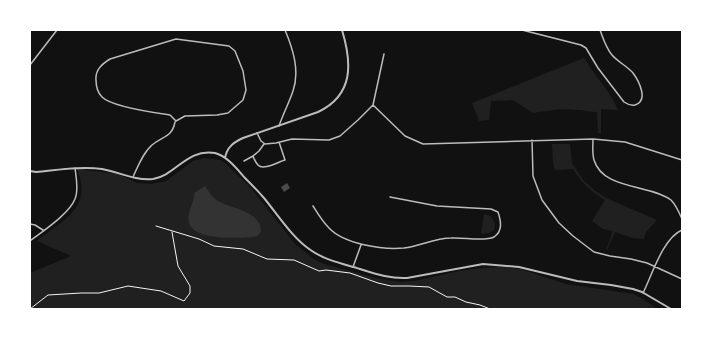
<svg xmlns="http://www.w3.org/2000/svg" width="712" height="339" font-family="'Nunito Sans',sans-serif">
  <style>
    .green { fill: #202020 }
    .water { fill: #333 }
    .building { fill: #4a4a4a }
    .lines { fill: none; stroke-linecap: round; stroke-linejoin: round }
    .path { stroke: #f5f5f5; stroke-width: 1 }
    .minor { stroke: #bcbcbc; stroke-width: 1.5 }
    .tertiary { stroke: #bcbcbc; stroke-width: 2 }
  </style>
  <rect width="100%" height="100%" fill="#111"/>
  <!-- green -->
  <path class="green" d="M 584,58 C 595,77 610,90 618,110 L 601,109 L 601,133 L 598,133 L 597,112 C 590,112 585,110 578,110 C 563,108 547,111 533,113 L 513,100 L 491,101 L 489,120 L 479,121 L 472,103 Z
    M 552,144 L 570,144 L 572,163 L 583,180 L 594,190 L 606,198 L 657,220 L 646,232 L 644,239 L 633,238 L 615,232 L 607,250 L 606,250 L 613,231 L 603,229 L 592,221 L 605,200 C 591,192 582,183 573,169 L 555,170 L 553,163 Z
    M 204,158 L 220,160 L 226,164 L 250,187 L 295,244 L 314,259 L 324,264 L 380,279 L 401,282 L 414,281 L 459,271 L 481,268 L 502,267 L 520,269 L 566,284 L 633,294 L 643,299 L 657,309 L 30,309 L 30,273 L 71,256 L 37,241 C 64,219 93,208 77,169 L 118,174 L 137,183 L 151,184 L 166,181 L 193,161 Z
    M 484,214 L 491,216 L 495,224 L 494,230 L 489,233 L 481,234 Z"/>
  <!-- water -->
  <path class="water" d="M 205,186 C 209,192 213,199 220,202 C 235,210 261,211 261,232 L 257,236 L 253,237 C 238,238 195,241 189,223 C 186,212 195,203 194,193 Z"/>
  <!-- building -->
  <path class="building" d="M 287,183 L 290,188 L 284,192 L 281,187 Z"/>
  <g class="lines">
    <!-- path -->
    <path class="path" d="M 156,226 L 199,239 L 214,246 L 243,249 L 267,259 L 294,260 L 319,271 L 326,270 L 350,273 L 378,283 L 391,286 L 409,286 L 429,287 L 447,297 L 455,297 L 466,302 L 480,305 L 490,309
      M 30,309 L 48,295 L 81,293 L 99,293 L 128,286 L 161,291 L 184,301 L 190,293 L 190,286 L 178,266 L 172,232"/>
    <!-- minor -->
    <path class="minor" d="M 522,30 L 581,45 L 586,48 L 598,68 L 624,102 C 627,104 630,106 635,105 C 649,101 639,81 633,73 C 627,66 618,62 612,55 C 606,48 603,38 600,30
      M 176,39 L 229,46 L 235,51 L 243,71 L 246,90 L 243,100 L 228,113 L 217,115 L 185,116 L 176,121 L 170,115 C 156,113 112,107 102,97 C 98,93 96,86 96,80 C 95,70 102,64 110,59 Z
      M 30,65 L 57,30
      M 373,105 L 405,136 L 423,144 L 593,139 L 625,142 L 682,160
      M 279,126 C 283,114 289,103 293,91 C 300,71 293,49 285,30
      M 257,133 L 261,141 L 265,144 L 276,143 L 292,139 L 329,140 L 340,136 L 358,120 L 373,105 L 384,54
      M 593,139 C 593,146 592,153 594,160 C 603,190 649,184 671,200 C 676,205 679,212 682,219
      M 532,140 L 533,176 L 542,200 L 559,223 L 573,236 L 594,252 L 610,256 L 631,259 L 647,263 L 682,279
      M 253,156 L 259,151 L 264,144
      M 244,161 L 253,156 C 254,159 256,163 258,165 C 263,171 278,162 285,160 L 279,142
      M 133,177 C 138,166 143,153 152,145 C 162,136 172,138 175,122
      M 313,206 C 318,214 322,221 329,228 C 344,244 382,250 404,248 C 420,246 435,238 451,238 C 463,237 484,242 494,237 C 503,231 501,221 498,212 L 491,209 L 437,206 L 390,197
      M 30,224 L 35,225 L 43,230
      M 30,241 C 43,231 69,214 75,199 C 79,190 76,177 75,168
      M 353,267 L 361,245
      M 643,293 C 652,275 663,238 682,230"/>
    <!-- tertiary -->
    <path class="tertiary" d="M 225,158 C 227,147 234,142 243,138 L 318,112 C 354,95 352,63 342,30
      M 30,171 L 36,172 C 58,170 81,166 102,169 C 119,172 135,181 153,179 C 175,176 187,148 215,153 C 227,156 237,169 245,178 C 251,184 258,191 264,198 C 278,215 293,239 312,251 C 327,261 344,264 360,269 C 376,274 391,279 407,278 L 483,264 L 519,267 L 577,281 L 611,285 L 633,289 L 642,292 L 671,309"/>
  </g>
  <!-- border -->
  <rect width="712" height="339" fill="none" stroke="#ffffff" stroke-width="62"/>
</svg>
